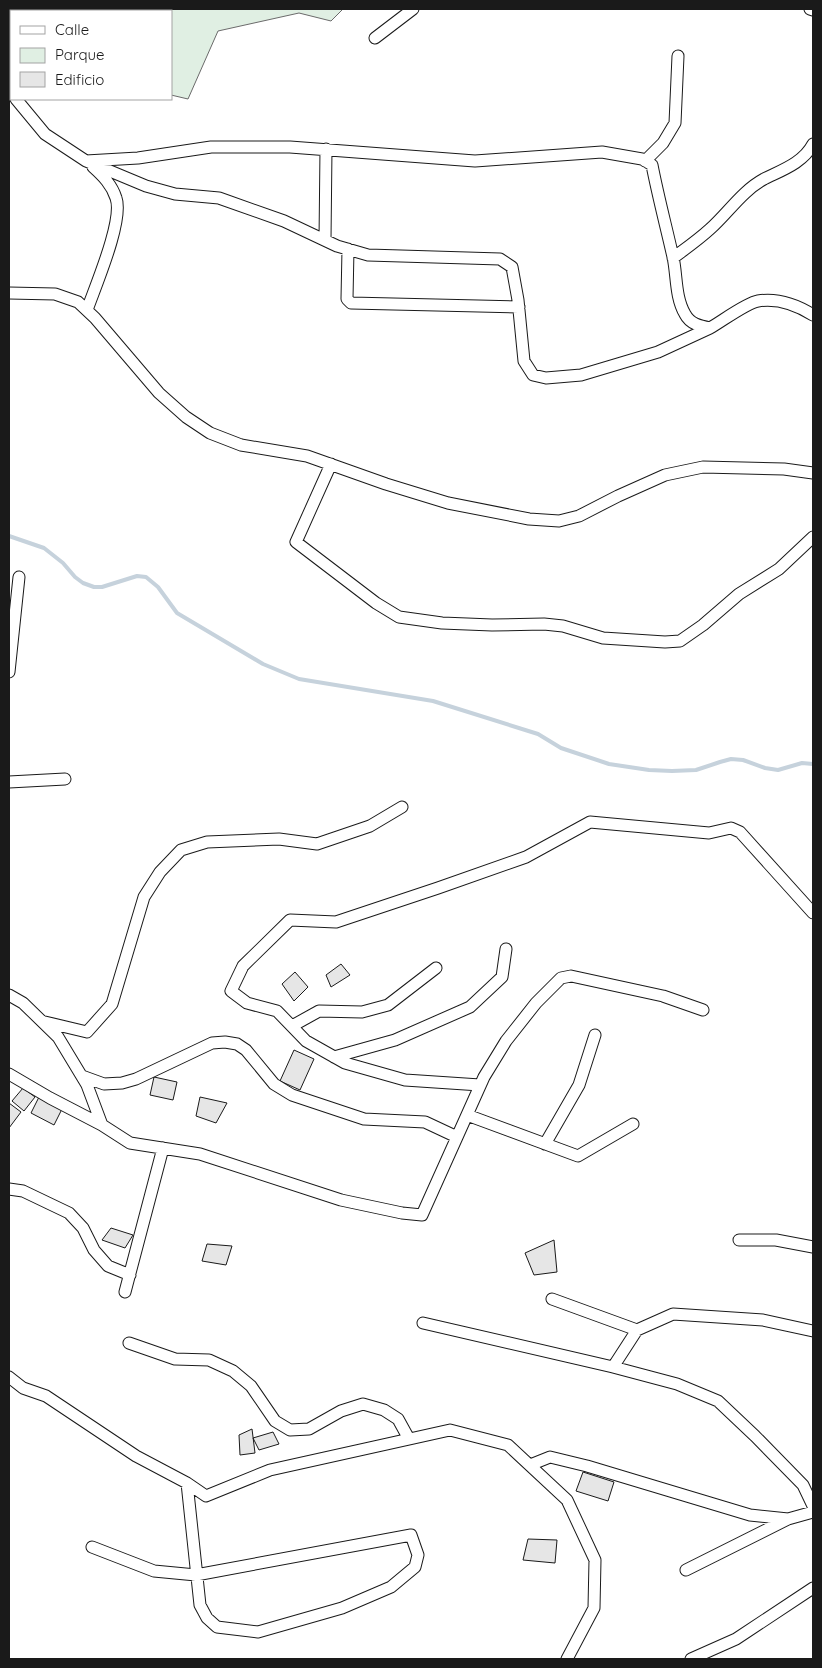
<svg xmlns="http://www.w3.org/2000/svg" width="822" height="1668" font-family="Quicksand,sans-serif">
  <style>
    .green { fill: #e0efe3; stroke: #6a6a6a }
    .lines { fill: none; stroke-linecap: round; stroke-linejoin: round }
    .stream { stroke: #c6d2dc; stroke-width: 4 }
    .building { fill: #e6e6e6; stroke: #1a1a1a }
    .street-casing { stroke: #1a1a1a; stroke-width: 13 }
    .street { stroke: #fff; stroke-width: 11 }
  </style>
  <rect width="100%" height="100%" fill="#fff"/>
  <!-- green -->
  <path class="green" d="M 109,9 L 343,9 L 331,21 L 299,13 L 218,31 L 188,99 L 171,95 L 171,11 L 108,11 Z"/>
  <g class="lines">
    <!-- stream -->
    <path class="stream" d="M 9,536 L 44,548 L 63,563 L 75,577 L 83,583 L 94,587 L 102,587 L 137,576 L 146,577 L 158,587 L 177,613 L 263,664 L 299,679 L 433,701 L 538,734 L 561,748 L 609,764 L 649,770 L 672,771 L 696,770 L 720,762 L 731,759 L 743,760 L 765,768 L 778,770 L 802,763 L 813,764"/>
  </g>
  <!-- building -->
  <path class="building" d="M 341,964 L 350,975 L 331,987 L 326,975 Z
    M 295,972 L 308,987 L 294,1001 L 282,984 Z
    M 294,1050 L 314,1059 L 300,1090 L 280,1081 Z
    M 154,1077 L 177,1082 L 173,1100 L 150,1095 Z
    M 23,1088 L 35,1097 L 24,1111 L 12,1101 Z
    M 39,1097 L 62,1109 L 54,1125 L 31,1113 Z
    M 200,1097 L 227,1103 L 216,1123 L 196,1116 Z
    M 9,1103 L 21,1112 L 9,1128 Z
    M 111,1228 L 133,1235 L 125,1248 L 102,1240 Z
    M 554,1240 L 557,1272 L 534,1275 L 525,1253 Z
    M 207,1244 L 232,1246 L 226,1265 L 202,1261 Z
    M 252,1429 L 255,1453 L 240,1455 L 239,1435 Z
    M 273,1432 L 279,1444 L 259,1450 L 253,1438 Z
    M 583,1472 L 614,1482 L 608,1501 L 576,1491 Z
    M 528,1539 L 557,1540 L 555,1563 L 523,1560 Z"/>
  <g class="lines">
    <defs>
      <path id="street" d="M 810,9 L 813,10
        M 66,11 L 67,9
        M 375,38 L 413,9
        M 9,89 L 11,92
        M 16,99 L 45,134 L 86,161 L 146,186 L 175,194 L 219,198 L 284,221 L 337,246 L 368,255 L 500,259 L 512,267 L 518,300 L 524,361 L 533,375 L 546,378 L 581,375 L 658,352 L 710,328
        M 86,161 L 138,158 L 211,147 L 290,147 L 475,161 L 602,152 L 642,159 L 652,165 C 658,196 666,226 673,257 C 677,275 675,297 685,314 C 690,324 700,326 710,328 C 721,322 746,303 758,301 C 777,298 797,305 813,315
        M 645,161 L 663,143 L 675,123 L 678,56
        M 325,240 L 326,149
        M 348,249 L 347,299 L 351,303 L 519,307
        M 673,258 C 685,249 698,240 710,229 C 728,213 742,191 764,179 C 782,170 803,163 813,144
        M 9,293 L 55,294 L 78,302 L 95,318 L 159,393 L 186,417 L 210,433 L 241,445 L 307,456 L 386,484 L 448,503 L 529,519 L 559,521 L 579,516 L 618,496 L 665,475 L 703,467 L 784,469 L 813,473
        M 87,310 C 95,287 124,220 116,198 C 112,185 103,176 93,167
        M 331,464 L 296,542 L 376,603 L 399,617 L 442,623 L 492,625 L 544,624 L 563,626 L 603,638 L 665,642 L 680,641 L 703,625 L 739,594 L 779,569 L 813,537
        M 9,672 L 19,577
        M 9,782 L 65,779
        M 9,995 L 23,1003 L 58,1037 L 87,1085 L 102,1125 L 130,1143 L 200,1154 L 341,1200 L 402,1213 L 422,1215 L 484,1077 L 506,1041 L 536,1003 L 561,978 L 571,976 L 663,996 L 703,1010
        M 45,1022 L 87,1032 L 112,1004 L 144,897 L 160,872 L 181,850 L 207,842 L 279,839 L 317,844 L 370,826 L 402,807
        M 292,1026 L 319,1011 L 362,1012 L 388,1005 L 436,968
        M 334,1057 L 395,1040 L 470,1007 L 502,977 L 506,949
        M 9,1074 L 50,1098 L 102,1125
        M 82,1076 L 104,1084 L 122,1083 L 136,1079 L 212,1043 L 225,1042 L 237,1044 L 246,1050 L 274,1084 L 292,1095 L 364,1119 L 425,1122 L 457,1137
        M 480,1085 L 405,1080 L 345,1063 L 306,1041 L 277,1011 L 247,1003 L 231,991 L 243,966 L 290,920 L 336,922 L 438,888 L 526,857 L 590,822 L 709,833 L 731,828 L 740,832 L 813,913
        M 467,1115 L 578,1156 L 633,1124
        M 545,1144 L 579,1085 L 595,1035
        M 9,1189 L 23,1191 L 69,1213 L 83,1228 L 94,1250 L 108,1266 L 130,1275
        M 739,1240 L 776,1240 L 813,1247
        M 125,1292 L 163,1148
        M 552,1299 L 637,1330
        M 423,1323 L 613,1367
        M 813,1331 L 763,1320 L 673,1314 L 637,1330 L 613,1367 L 677,1384 L 718,1401 L 755,1436 L 803,1485 L 813,1506
        M 129,1343 L 175,1359 L 209,1360 L 233,1371 L 251,1386 L 275,1421 L 290,1430 L 309,1429 L 341,1411 L 363,1404 L 384,1410 L 398,1419 L 409,1439
        M 9,1377 L 23,1388 L 46,1396 L 136,1456 L 187,1483 L 206,1496 L 270,1470 L 450,1430 L 508,1445 L 567,1500 L 595,1560 L 594,1608 L 567,1659
        M 530,1465 L 550,1457 L 587,1466 L 750,1515 L 788,1519 L 813,1512
        M 92,1547 L 154,1571 L 196,1575 L 411,1535 L 418,1555 L 415,1567 L 391,1587 L 342,1608 L 258,1632 L 217,1627 L 207,1618 L 200,1605 L 187,1483
        M 686,1570 L 788,1519
        M 691,1659 L 736,1639 L 813,1588"/>
    </defs>
    <!-- street casing -->
    <use href="#street" class="street-casing"/>
    <!-- street -->
    <use href="#street" class="street"/>
  </g>
  <!-- border -->
  <rect width="822" height="1668" fill="none" stroke="#1a1a1a" stroke-width="20"/>
  <!-- legend -->
  <rect x="10" y="10" width="162" height="90" fill="#ffffff" stroke="#a3a3a3"/>
  <rect x="20" y="26" width="25" height="8" fill="#ffffff" stroke="#a3a3a3"/>
  <text x="55" y="35" font-size="15" fill="#1a1a1a">Calle</text>
  <rect x="20" y="48" width="25" height="15" fill="#e0efe3" stroke="#a3a3a3"/>
  <text x="55" y="60" font-size="15" fill="#1a1a1a">Parque</text>
  <rect x="20" y="72" width="25" height="15" fill="#e6e6e6" stroke="#a3a3a3"/>
  <text x="55" y="85" font-size="15" fill="#1a1a1a">Edificio</text>
</svg>
